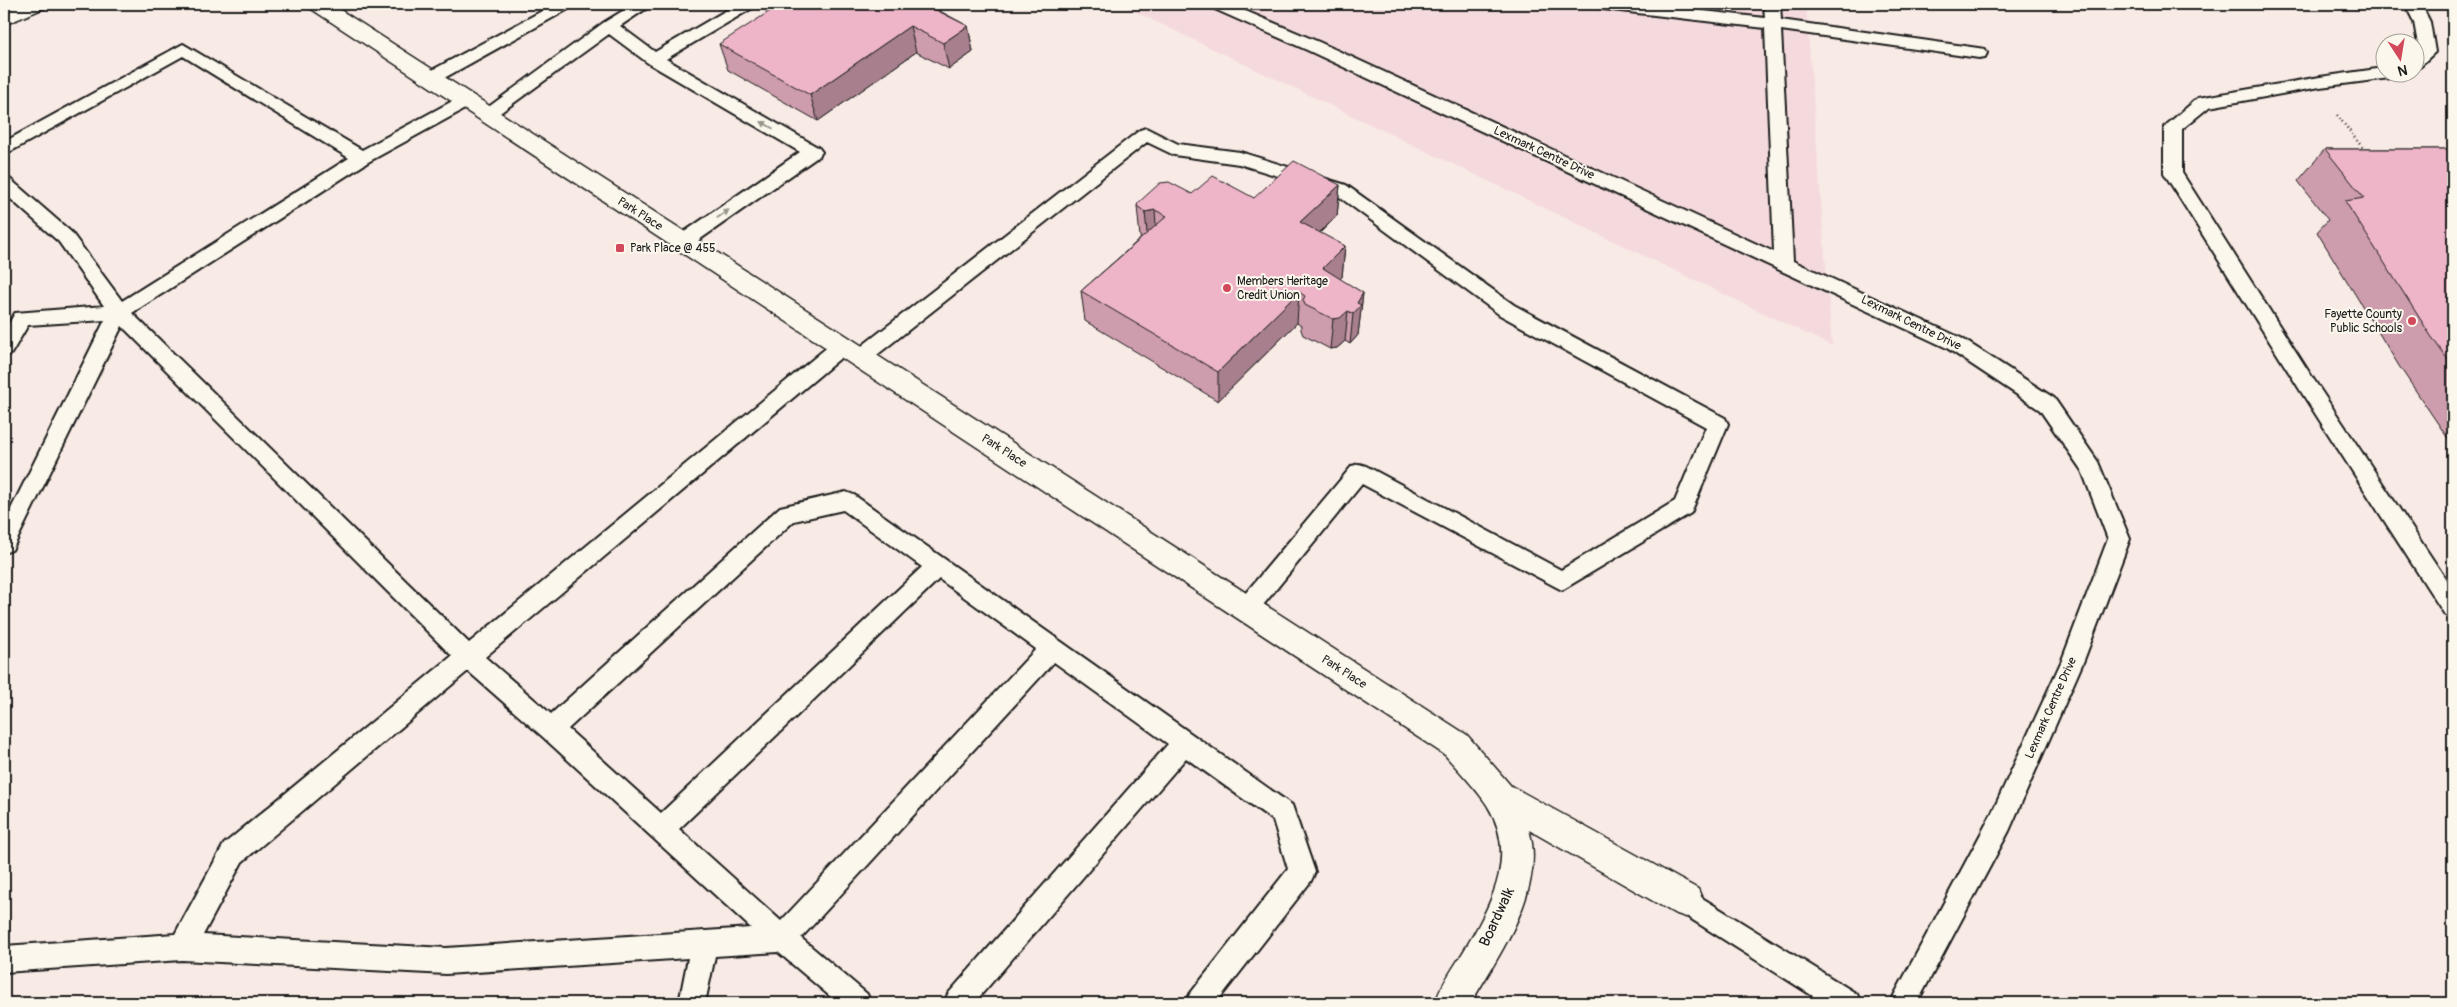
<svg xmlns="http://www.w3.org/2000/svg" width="2457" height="1007" font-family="Pangolin,sans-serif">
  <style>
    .built { fill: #f5dadd }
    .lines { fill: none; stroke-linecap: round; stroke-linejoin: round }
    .service-casing { stroke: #1c1c1c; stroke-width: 4 }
    .minor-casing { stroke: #1c1c1c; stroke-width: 3 }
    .tertiary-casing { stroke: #1c1c1c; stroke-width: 3 }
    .path { stroke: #1c1c1c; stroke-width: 2.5; stroke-dasharray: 1 3; stroke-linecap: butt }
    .service { fill: #fbf7ec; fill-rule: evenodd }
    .minor { fill: #fbf7ec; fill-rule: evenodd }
    .tertiary { fill: #fbf7ec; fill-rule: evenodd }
    .wall { fill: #cd9cad; stroke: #1c1c1c }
    .shaded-wall { fill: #a77f8d; stroke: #1c1c1c }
    .building { fill: #eeb5c9; stroke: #1c1c1c }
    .oneway { fill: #97948e }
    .poi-dot { fill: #d1495b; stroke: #fbf7ec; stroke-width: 2 }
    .labels { text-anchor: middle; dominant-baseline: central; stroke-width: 4; stroke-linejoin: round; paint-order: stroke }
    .street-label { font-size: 12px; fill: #1c1c1c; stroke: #fbf7ec }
    .poi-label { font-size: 12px; fill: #1c1c1c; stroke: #fbf7ec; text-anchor: start }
    .near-street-label { font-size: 15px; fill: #1c1c1c; stroke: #fbf7ec }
  </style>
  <rect width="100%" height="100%" fill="#f8eae5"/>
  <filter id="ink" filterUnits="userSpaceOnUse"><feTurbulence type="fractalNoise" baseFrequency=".02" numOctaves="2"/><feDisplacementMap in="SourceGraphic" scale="10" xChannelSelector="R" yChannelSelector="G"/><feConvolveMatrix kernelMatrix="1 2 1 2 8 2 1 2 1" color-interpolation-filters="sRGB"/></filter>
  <g filter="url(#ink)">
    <!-- built -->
    <path class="built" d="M 1119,4 L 1806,4 L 1832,346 Z"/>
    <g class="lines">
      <defs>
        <path id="service" d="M 555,4 L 574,4 L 572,7 L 437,82 L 425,82 L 423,78 L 425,74 Z
          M 634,4 L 653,4 L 620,26 L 655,52 L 737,4 L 756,4 L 754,7 L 666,59 L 819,148 L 822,152 L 819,156 L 689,247 L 683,248 L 677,247 L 674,242 L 677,237 L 800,152 L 648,63 L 609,34 L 493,118 L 481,118 L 479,114 L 603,23 Z
          M 1208,4 L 1229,4 L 1319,42 L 1774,252 L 1765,28 L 1603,9 L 1597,7 L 1595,4 L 1642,4 L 1765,18 L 1764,4 L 1780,4 L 1781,20 L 1985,49 L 1987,53 L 1985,57 L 1979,58 L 1781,30 L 1793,261 L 1961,338 L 2054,398 L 2098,462 L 2130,539 L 2084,660 L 2009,831 L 1917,1003 L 1890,1003 L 1991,815 L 2062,660 L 2108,539 L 2082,471 L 2040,410 L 1947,348 L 1307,50 L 1210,7 Z
          M 2405,4 L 2421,4 L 2430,22 L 2435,52 L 2420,66 L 2414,67 L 2414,54 L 2419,50 L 2414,22 Z
          M 183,44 L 362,150 L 460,97 L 472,97 L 474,101 L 472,105 L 368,162 L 132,313 L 469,643 L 836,340 L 843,338 L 850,340 L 853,345 L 850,350 L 485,657 L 551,714 L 780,507 L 846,492 L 854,495 L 1292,805 L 1315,872 L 1311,881 L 1216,1003 L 1186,1003 L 1190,994 L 1288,869 L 1273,820 L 1186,758 L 974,1003 L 944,1003 L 948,994 L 1168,744 L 1054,662 L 801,938 L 867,994 L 871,1003 L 838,1003 L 778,952 L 715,956 L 705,1003 L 679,1003 L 688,958 L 446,974 L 182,960 L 4,972 L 4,946 L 175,934 L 224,844 L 452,656 L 122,326 L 12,550 L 4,553 L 4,523 L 105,320 L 28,325 L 11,354 L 4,356 L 4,332 L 15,313 L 104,306 L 59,242 L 4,193 L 4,177 L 10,179 L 71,232 L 122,301 L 349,158 L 183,56 L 4,155 L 4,142 ZM 843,510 L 922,567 L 661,813 L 568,729 L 794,521 ZM 939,579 L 1036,649 L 781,921 L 679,829 ZM 468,671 L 543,737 L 751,928 L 446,948 L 203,935 L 242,862 Z
          M 2384,68 L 2384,72 L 2406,72 L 2398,77 L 2320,87 L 2209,107 L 2182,129 L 2182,173 L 2314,380 L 2453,590 L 2453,618 L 2445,615 L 2300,390 L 2164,173 L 2164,127 L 2198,98 L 2204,97 L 2320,77 Z
          M 1146,128 L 1178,144 L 1240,152 L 1346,185 L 1514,305 L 1725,418 L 1728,424 L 1691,513 L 1562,590 L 1362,484 L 1255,615 L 1247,618 L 1239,615 L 1236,608 L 1239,601 L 1352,466 L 1359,464 L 1366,466 L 1561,570 L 1675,501 L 1706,427 L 1500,315 L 1334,193 L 1239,164 L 1174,155 L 1147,142 L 868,362 L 861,364 L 854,362 L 851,357 L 854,352 L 1140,130 Z
          M 1686,888 L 1857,994 L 1861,1003 L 1824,1003 L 1677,910 L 1673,901 L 1677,892 Z"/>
        <path id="minor" d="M 307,4 L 331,4 L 1467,735 L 1511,786 L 1698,889 L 1703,901 L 1698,913 L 1686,917 L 1674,913 L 1529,830 C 1547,888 1499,955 1471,1003 L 1435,1003 C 1442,982 1457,963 1468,944 C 1494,900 1517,853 1487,805 C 1475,787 1459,771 1445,755 L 310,8 Z"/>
        <path id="tertiary" d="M 21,4 L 47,4 L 44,8 L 4,25 L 4,11 Z"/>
      </defs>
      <!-- service casing -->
      <use href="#service" class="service-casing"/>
      <!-- minor casing -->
      <use href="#minor" class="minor-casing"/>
      <!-- tertiary casing -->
      <use href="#tertiary" class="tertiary-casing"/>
      <!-- path -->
      <path class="path" d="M 2337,115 L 2366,152"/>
      <!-- service -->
      <use href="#service" class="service"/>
      <!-- minor -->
      <use href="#minor" class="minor"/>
      <!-- tertiary -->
      <use href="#tertiary" class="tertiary"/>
    </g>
    <!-- wall -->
    <path class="wall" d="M 939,6 L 940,11 L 968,26 L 973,52 L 949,69 L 916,52 L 818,121 L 728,70 L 719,44 Z
      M 2325,149 L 2453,149 L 2453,446 L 2399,366 L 2317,232 L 2328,220 L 2298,181 Z
      M 1340,185 L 1337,216 L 1320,233 L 1345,246 L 1342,277 L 1340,279 L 1363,293 L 1358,335 L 1350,344 L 1345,341 L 1337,348 L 1330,349 L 1303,335 L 1301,330 L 1301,326 L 1297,323 L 1218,401 L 1085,321 L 1081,291 L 1141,238 L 1140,237 L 1137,206 L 1192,194 L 1254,198 Z"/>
    <!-- shaded-wall -->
    <path class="shaded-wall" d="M 939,6 L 944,32 L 934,9 Z
      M 910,26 L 916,52 L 818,121 L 810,95 Z
      M 968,26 L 973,52 L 949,69 L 943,43 Z
      M 1340,185 L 1337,216 L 1298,253 L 1300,222 Z
      M 1155,210 L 1157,241 L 1148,243 L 1145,212 Z
      M 1345,246 L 1342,277 L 1320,299 L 1323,268 Z
      M 1299,292 L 1297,323 L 1218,401 L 1218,372 Z
      M 1363,293 L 1358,335 L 1350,344 L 1353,314 L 1357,303 Z
      M 1348,311 L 1345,341 L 1337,348 L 1330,349 L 1333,319 Z"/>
    <!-- building -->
    <path class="building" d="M 781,4 L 935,4 L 939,6 L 934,9 L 968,26 L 943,43 L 910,26 L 810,95 L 719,44 Z
      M 2325,149 L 2453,149 L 2453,367 L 2431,336 L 2345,201 L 2364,198 Z
      M 1294,161 L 1340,185 L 1300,222 L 1345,246 L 1323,268 L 1363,293 L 1357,303 L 1361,305 L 1353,314 L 1348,311 L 1340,318 L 1333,319 L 1305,305 L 1303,300 L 1305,296 L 1299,292 L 1218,372 L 1081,291 L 1167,216 L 1155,210 L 1145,212 L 1137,206 L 1138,203 L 1160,183 L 1169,182 L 1192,194 L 1213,176 L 1254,198 Z"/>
    <!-- one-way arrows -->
    <defs><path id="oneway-solid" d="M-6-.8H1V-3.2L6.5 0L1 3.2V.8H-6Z" transform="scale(1.25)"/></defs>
    <g class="oneway">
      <use href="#oneway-solid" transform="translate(767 125) rotate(-150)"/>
      <use href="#oneway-solid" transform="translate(723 214) rotate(-35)"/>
    </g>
  </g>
  <!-- markers -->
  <g class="poi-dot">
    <rect x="615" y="243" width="10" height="10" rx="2.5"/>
    <circle cx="1227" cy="288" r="5"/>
    <circle cx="2412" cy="321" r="5"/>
  </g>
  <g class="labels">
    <!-- street labels -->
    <g class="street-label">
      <text transform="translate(1544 153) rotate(25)">Lexmark Centre Drive</text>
      <text transform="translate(640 214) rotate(33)">Park Place</text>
      <text transform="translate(1911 323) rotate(26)">Lexmark Centre Drive</text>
      <text transform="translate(1004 451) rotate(33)">Park Place</text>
      <text transform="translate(1344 672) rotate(33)">Park Place</text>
      <text transform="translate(2051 708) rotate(-66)">Lexmark Centre Drive</text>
    </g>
    <!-- poi labels -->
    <g class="poi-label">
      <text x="630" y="248">Park Place @ 455</text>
      <text x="1237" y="281">Members Heritage<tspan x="1237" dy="14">Credit Union</tspan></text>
      <text x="2402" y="314" text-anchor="end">Fayette County<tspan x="2402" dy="14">Public Schools</tspan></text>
    </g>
    <!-- near-street labels -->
    <g class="near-street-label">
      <text transform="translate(1497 917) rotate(-65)">Boardwalk</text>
    </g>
  </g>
  <!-- margin -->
  <rect width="2457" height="1007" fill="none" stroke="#fbf7ec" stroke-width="20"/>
  <rect x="10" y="10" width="2437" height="987" fill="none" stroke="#1c1c1c" stroke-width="2" filter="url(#ink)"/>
  <!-- north arrow -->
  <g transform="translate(2400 58) rotate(168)"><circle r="24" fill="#fbf7ec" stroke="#a29f99"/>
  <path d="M0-4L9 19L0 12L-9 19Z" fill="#d1495b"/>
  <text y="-8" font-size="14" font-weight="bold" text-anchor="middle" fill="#1c1c1c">N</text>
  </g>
</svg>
